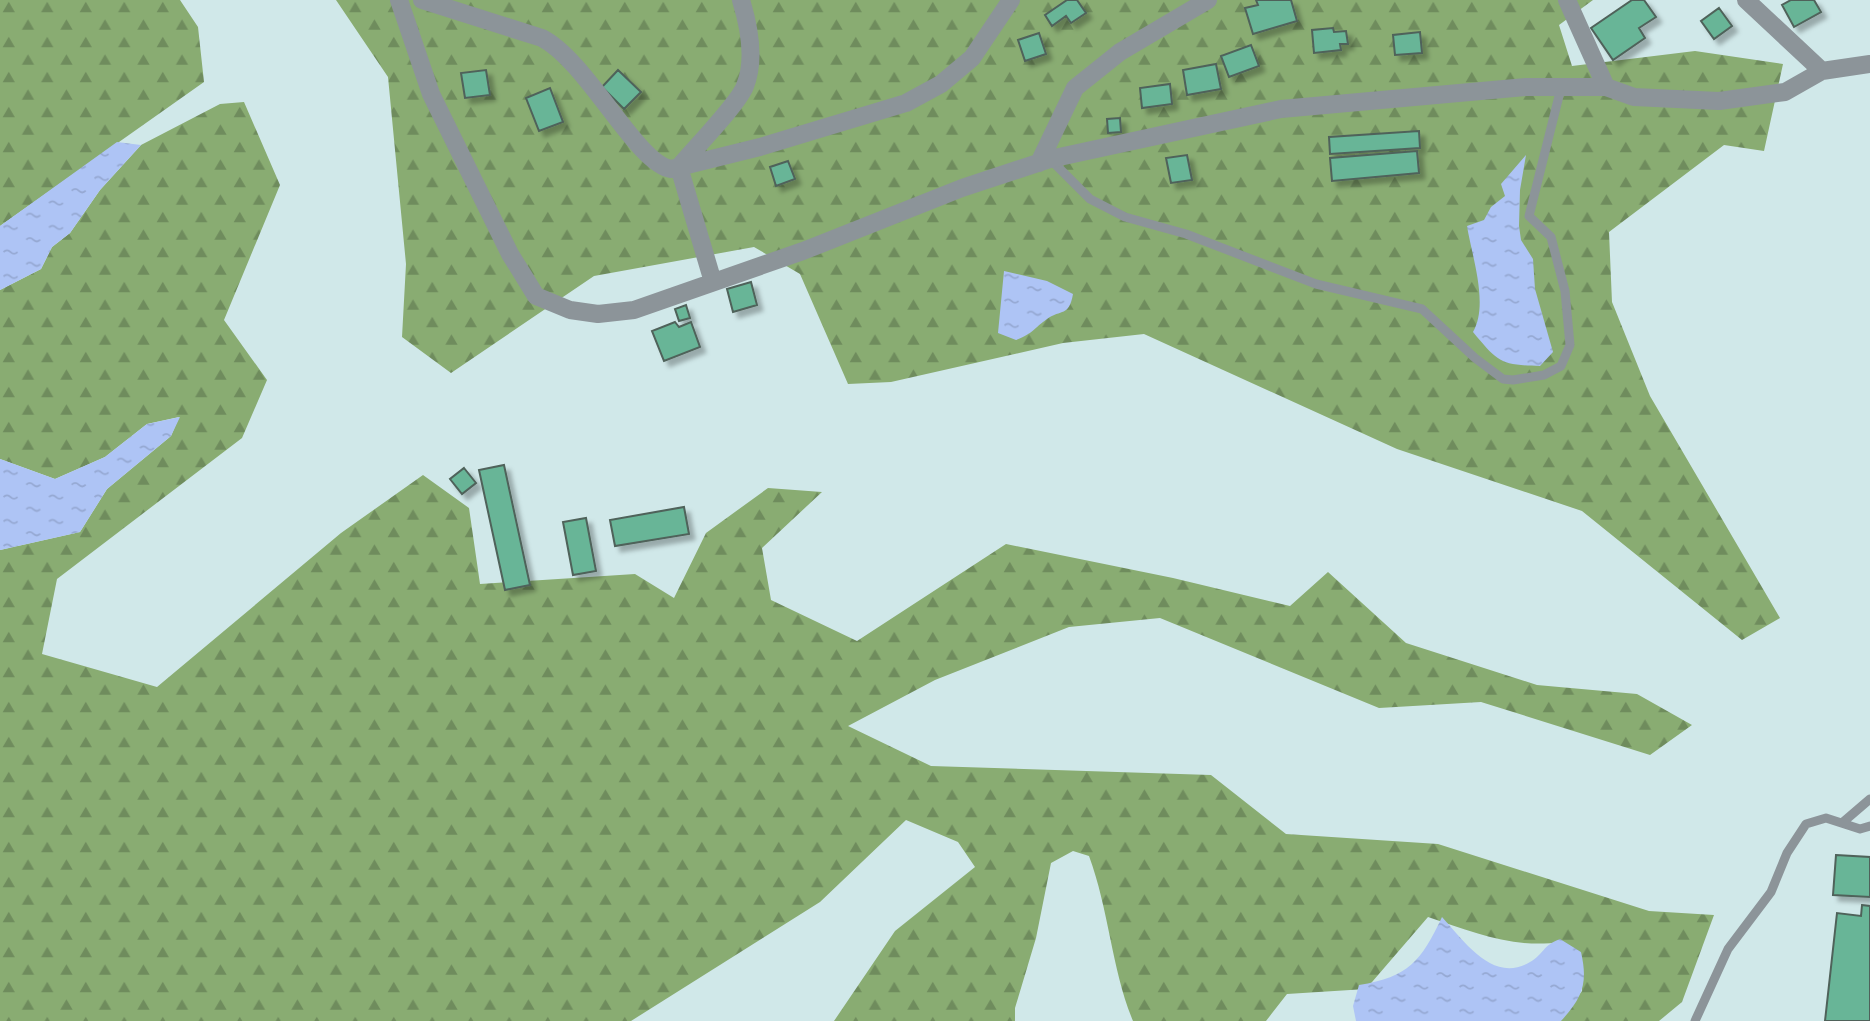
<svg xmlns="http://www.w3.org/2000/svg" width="1870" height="1021" font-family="Georgia,serif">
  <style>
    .forest { fill: url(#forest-firs) }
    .water { fill: url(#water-ripples) }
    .building { fill: #67b597; stroke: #4f625a; stroke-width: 2; filter: url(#shadow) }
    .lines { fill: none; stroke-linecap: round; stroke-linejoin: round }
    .service { stroke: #8c9499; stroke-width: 9 }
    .minor { stroke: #8c9499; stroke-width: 18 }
  </style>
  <defs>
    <pattern id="forest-firs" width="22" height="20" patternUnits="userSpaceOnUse" patternTransform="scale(1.75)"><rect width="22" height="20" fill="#89ac72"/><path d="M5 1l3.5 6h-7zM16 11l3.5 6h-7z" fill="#6f8c5d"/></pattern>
    <pattern id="water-ripples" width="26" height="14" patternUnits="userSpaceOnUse" patternTransform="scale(1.75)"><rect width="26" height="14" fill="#aec4f5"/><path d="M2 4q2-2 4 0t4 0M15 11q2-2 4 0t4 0" fill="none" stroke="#95a8d2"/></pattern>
    <filter id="shadow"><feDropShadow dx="5.5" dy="5.5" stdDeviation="2" flood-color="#0004"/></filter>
  </defs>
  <rect width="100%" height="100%" fill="#d0e8e9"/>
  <!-- forest -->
  <path class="forest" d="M 0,0 L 180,0 L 198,27 L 204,82 L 0,226 Z
    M 336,0 L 1593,0 L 1559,25 L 1572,66 L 1695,51 L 1783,64 L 1764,151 L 1724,145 L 1609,232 L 1612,302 L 1650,396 L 1780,618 L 1742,640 L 1582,511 L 1397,449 L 1144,334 L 1063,343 L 891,382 L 848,384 L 800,274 L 754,247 L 594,276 L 451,373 L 402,337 L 406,264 L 388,77 Z
    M 244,102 L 280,185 L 224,320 L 267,380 L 242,438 L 57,579 L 42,654 L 157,687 L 341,533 L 423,475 L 469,508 L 480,584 L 635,574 L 674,598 L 706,533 L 768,488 L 822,492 L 762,548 L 771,600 L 857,641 L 1006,544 L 1173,578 L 1290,606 L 1328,572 L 1406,643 L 1537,685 L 1637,694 L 1692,725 L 1650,755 L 1481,702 L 1379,708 L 1160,618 L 1069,627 L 935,680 L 848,726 L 931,766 L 1211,775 L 1286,834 L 1438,844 L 1649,911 L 1714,915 L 1682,1002 L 1659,1021 L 1559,1021 L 1582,991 L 1581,956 L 1561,942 C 1513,949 1473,932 1428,917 L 1366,989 L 1287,994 L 1266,1021 L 1133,1021 C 1112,971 1109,910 1089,856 L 1073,851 L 1051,863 L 1036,938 L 1015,1008 L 1015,1021 L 834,1021 L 895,931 L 975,867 L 958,842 L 906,820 L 820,902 L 631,1021 L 0,1021 L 0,550 L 80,532 L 107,489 L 171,436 L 179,417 L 147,424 L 105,457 L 55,479 L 0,459 L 0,290 L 41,269 L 52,247 L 70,233 L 100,190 L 141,145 L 220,104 Z"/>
  <!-- water -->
  <path class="water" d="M 117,142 L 141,145 L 100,190 L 70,233 L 52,247 L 41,269 L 0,290 L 0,226 Z
    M 1526,155 L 1520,190 L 1519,226 L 1521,240 L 1533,259 L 1535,289 L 1553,352 L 1540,366 C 1500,365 1498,362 1473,332 C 1489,304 1472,257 1467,226 L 1484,220 L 1491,207 L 1505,196 L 1501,184 Z
    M 1004,271 L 1047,281 L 1073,294 C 1069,317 1061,309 1047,319 C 1034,328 1034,333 1016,340 L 998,333 Z
    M 180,417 L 171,436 L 107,489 L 80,532 L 0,550 L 0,459 L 55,479 L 105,457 L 147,424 Z
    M 1442,917 C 1465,942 1493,984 1530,962 C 1543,955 1543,945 1560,939 L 1581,952 C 1588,983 1583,997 1561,1021 L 1356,1021 L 1353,1006 L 1359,985 C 1409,977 1421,961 1442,917 Z"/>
  <!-- building -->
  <path class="building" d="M 1067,0 L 1077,0 L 1086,13 L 1071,23 L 1066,16 L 1052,26 L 1045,15 Z
    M 1256,0 L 1291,0 L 1297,21 L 1253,34 L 1245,8 L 1258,5 Z
    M 1632,0 L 1644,0 L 1656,17 L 1639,28 L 1645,38 L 1613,60 L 1591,28 Z
    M 1791,0 L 1814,0 L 1821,12 L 1794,27 L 1782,5 Z
    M 1719,8 L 1732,26 L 1714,39 L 1701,21 Z
    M 1333,28 L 1334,32 L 1346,31 L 1348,44 L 1340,44 L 1341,50 L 1314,53 L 1312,30 Z
    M 1420,32 L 1422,53 L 1395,55 L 1393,35 Z
    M 1039,33 L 1046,54 L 1025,61 L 1018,40 Z
    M 1251,45 L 1259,66 L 1229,77 L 1221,56 Z
    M 1216,64 L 1221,89 L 1187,95 L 1183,70 Z
    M 486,70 L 490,95 L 465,98 L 461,73 Z
    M 618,70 L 641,92 L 624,109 L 602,87 Z
    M 1170,84 L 1172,104 L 1142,108 L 1140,88 Z
    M 550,88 L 563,122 L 539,131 L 526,98 Z
    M 1120,118 L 1121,132 L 1108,133 L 1107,119 Z
    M 1419,131 L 1420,148 L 1330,154 L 1329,137 Z
    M 1417,151 L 1419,173 L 1332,181 L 1330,158 Z
    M 1187,155 L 1192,180 L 1171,183 L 1166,158 Z
    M 788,161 L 795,179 L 776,186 L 770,167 Z
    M 751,282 L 757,305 L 733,312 L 727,289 Z
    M 686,305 L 690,318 L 679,321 L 675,309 Z
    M 675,322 L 679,327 L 691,322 L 700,347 L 664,361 L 652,331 Z
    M 504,465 L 530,585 L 505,590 L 479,470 Z
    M 464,468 L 476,483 L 462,494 L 450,479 Z
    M 684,507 L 689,534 L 615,546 L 610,520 Z
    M 586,518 L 596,571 L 573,575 L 563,522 Z
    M 1836,855 L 1870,857 L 1870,897 L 1833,895 Z
    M 1862,905 L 1870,906 L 1870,1021 L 1825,1021 L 1837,913 L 1861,916 Z"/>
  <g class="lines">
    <!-- service -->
    <path class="service" d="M 1051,160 L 1090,199 L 1125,217 L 1186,234 L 1316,284 L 1422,309 L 1475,358 L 1503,379 L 1513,380 L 1544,375 L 1561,366 L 1570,345 L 1565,291 L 1551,237 L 1529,216 L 1561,88
      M 1842,823 L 1870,799
      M 1695,1021 L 1728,949 L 1771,892 L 1787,853 L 1806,824 L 1826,818 L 1860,829 L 1870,826"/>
    <!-- minor -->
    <path class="minor" d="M 399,0 L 431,94 L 510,254 L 536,296 L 570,310 L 598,314 L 634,310 L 803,251 L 962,188 L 1050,159 L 1281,109 L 1526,87 L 1606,87 L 1634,97 L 1719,101 L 1785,92 L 1822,71 L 1870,64
      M 422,0 L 542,38 C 587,61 637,164 671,169 L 760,147 L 906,103 L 941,84 L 972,58 L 1011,0
      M 1567,0 L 1606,87
      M 1746,0 L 1822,71
      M 1039,163 L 1075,88 L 1120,52 L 1208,0
      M 679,167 C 693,150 739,103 745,86 C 756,59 749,26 741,0
      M 679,167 L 713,282"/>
  </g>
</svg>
